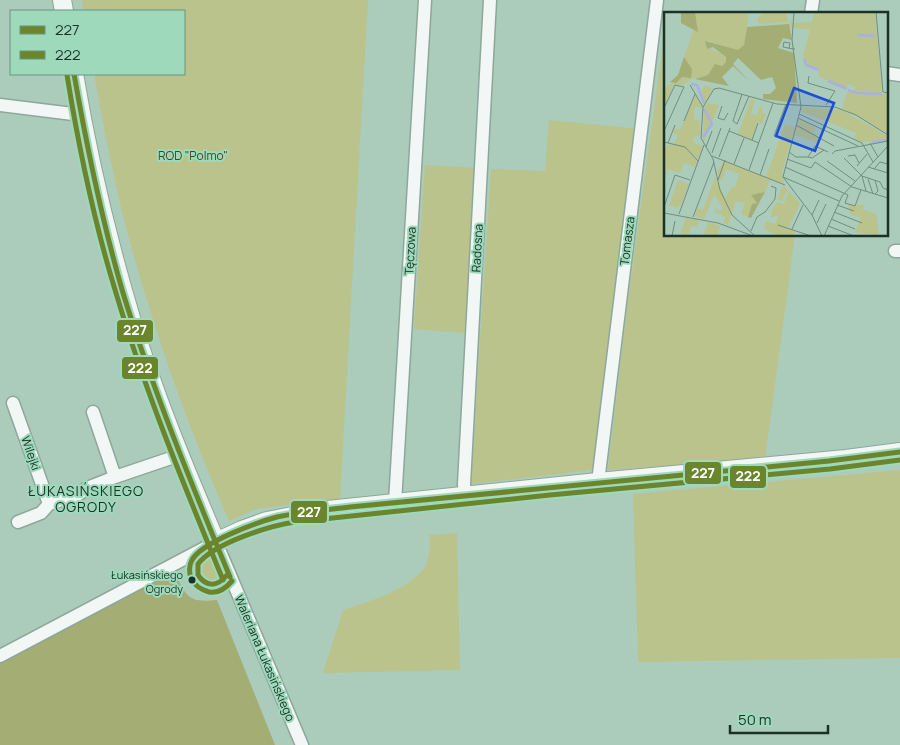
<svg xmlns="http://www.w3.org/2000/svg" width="900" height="745" font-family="Manrope,sans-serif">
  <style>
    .green { fill: #bac38c }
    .forest { fill: #a4ad73 }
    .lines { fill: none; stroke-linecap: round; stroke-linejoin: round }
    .street-casing { stroke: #8ea79b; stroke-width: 15 }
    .secondary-casing { stroke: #8ea79b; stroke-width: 20 }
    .street { stroke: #f2f7f5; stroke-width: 12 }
    .secondary { stroke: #f2f7f5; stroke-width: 18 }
    .bus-1-casing { stroke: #9dd9ba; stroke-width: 9 }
    .bus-2-casing { stroke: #9dd9ba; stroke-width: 9 }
    .bus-1 { stroke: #6b852d; stroke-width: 5 }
    .bus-2 { stroke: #6b852d; stroke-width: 5 }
    .bus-dot { fill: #193126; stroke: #9dd9ba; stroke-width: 2 }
    .labels { text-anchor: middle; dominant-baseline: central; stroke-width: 4; stroke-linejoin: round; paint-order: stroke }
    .bus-label { font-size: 11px; fill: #193126; stroke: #9dd9ba; text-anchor: end }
    .park-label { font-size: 12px; fill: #4a451f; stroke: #9dd9ba }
    .street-label { font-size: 12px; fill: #193126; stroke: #9dd9ba }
    .neighbourhood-label { font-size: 14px; letter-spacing: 1px; fill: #193126; stroke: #9dd9ba }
    .inset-river { fill: none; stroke: #a5b1e3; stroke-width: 2.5 }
    .inset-road { fill: none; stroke: #718e7f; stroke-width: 1 }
    .view { fill: #1d4ed8; fill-opacity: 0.15; stroke: #1d4ed8; stroke-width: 2.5 }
    .inset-edge { fill: none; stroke: #193126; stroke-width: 2.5 }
    .line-badge { stroke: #9dd9ba; stroke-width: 2 }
    .badge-label { font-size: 14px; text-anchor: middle; font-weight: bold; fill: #fff }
  </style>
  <rect width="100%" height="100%" fill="#abccbb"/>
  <!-- green -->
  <path class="green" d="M 82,0 L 368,0 L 340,499 L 256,509 L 229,521 C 189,429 155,335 129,238 C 114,184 104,128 94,74 L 184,74 L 184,11 L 83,11 Z
    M 665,29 L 665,235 L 795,235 L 765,459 L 608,470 L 627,308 Z
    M 549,120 L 640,129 L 593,470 L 471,484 L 491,169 L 545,171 Z
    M 425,165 L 475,168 L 466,333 L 414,329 Z
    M 900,470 L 900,658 L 638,662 L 633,494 Z
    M 457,533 L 460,670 L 323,673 L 343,610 C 369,601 401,593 421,572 C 430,563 430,547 429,535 Z
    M 214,556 L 221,571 L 222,579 L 212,584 L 203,582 L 197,562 L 199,558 Z"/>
  <!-- forest -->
  <path class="forest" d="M 174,573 C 188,597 187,603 217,600 L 275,745 L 0,745 L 0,660 Z"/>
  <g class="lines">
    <defs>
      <path id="street" d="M 811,14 L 813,0
        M 886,73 L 900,75
        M 0,105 L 81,115
        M 895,251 L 900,251
        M 13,403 L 49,504
        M 93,412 L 115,477
        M 598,482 L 657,0
        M 465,496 L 464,484 L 490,0
        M 395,503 L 425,0
        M 18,522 L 41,513 L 49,504 L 79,494 L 87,488 L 115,477 L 180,455
        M 0,656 L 216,542 L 302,745"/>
      <path id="secondary" d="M 62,0 L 64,11
        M 74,74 C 88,157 107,238 131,318 C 154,395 185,469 216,542 L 242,530 L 267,521 L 318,511 L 598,482 L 846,459 L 900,452"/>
    </defs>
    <!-- street casing -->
    <use href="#street" class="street-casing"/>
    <!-- secondary casing -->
    <use href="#secondary" class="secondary-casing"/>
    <!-- street -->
    <use href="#street" class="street"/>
    <!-- secondary -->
    <use href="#secondary" class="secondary"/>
    <defs>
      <path id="bus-1" d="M 74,74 C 87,148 102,221 123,293 C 153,390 191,483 230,577
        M 232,581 C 226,588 219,594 209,592 C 202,590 194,585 191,578 C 189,573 189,565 192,560 C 202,542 258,522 277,517 C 301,512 326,510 350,507 L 829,461 L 900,452"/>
      <path id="bus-2" d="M 67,75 C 79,149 94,222 116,293 C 145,391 184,485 223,580
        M 226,576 C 217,587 206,587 198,575 L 198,564 C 214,543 269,526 295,522 L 550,495 L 830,469 L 900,460"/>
    </defs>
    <!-- bus-1 casing -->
    <use href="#bus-1" class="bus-1-casing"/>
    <!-- bus-2 casing -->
    <use href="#bus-2" class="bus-2-casing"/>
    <!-- bus-1 -->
    <use href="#bus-1" class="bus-1"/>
    <!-- bus-2 -->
    <use href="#bus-2" class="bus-2"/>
  </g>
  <!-- markers -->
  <circle class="bus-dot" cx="192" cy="580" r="4.5"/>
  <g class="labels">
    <!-- bus labels -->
    <g class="bus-label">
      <text x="183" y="574">Łukasińskiego<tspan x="183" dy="14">Ogrody</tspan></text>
    </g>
    <!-- park labels -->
    <g class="park-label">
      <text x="193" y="155">ROD "Polmo"</text>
    </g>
    <!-- street labels -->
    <g class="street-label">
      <text transform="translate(627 241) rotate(-83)">Tomasza</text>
      <text transform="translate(477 248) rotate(-87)">Radosna</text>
      <text transform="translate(410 251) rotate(-87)">Tęczowa</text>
      <text transform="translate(31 453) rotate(71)">Wilejki</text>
      <text transform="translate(265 658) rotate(67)">Waleriana Łukasińskiego</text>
    </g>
    <!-- neighbourhood labels -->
    <g class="neighbourhood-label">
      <text x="86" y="490">ŁUKASIŃSKIEGO<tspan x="86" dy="16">OGRODY</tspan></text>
    </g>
  </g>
  <!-- overview -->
  <g transform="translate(664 12)">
    <rect width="224" height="224" fill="#abccbb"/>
    <path d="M 31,0 L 85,0 L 80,33 L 74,39 L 44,29 L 44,35 L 63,45 L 62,50 L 44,63 L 28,67 L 19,73 L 10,72 L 0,94 L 0,76 L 18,65 L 24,66 L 25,56 L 20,45 L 30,17 L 34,19 ZM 99,0 L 122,0 L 124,10 L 95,12 L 93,8 ZM 150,0 L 211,0 L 218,82 L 192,81 L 189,80 L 192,75 L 184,72 L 183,77 L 155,65 L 155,57 L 141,53 L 139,43 L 146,18 L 127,15 L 125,12 L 128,7 L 128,11 L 148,10 ZM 41,73 L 49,77 L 40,94 L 35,82 ZM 184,78 L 195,82 L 224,82 L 224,122 L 178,96 ZM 31,83 L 39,96 L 32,95 L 30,99 L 30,107 L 36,109 L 36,123 L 29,126 L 31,132 L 39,134 L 34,148 L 25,138 L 10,132 L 14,123 L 8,120 L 10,116 L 16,118 ZM 87,87 L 91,88 L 87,102 L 92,103 L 98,92 L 98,100 L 104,105 L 101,104 L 98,112 L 94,110 L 87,128 L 74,122 ZM 44,91 L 55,93 L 39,132 L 40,95 ZM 137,95 L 177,98 L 224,124 L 224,129 L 198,130 L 190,126 L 192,121 L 136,99 ZM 134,107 L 151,114 L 150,123 L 155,127 L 153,130 L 130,123 ZM 121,112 L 131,115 L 118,160 L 120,172 L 102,165 ZM 6,132 L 20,135 L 33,149 L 31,155 L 20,151 L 16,161 L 4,157 L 0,168 L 0,136 ZM 61,148 L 106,168 L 101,180 L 93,182 L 93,191 L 88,192 L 84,205 L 77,202 L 81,191 L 72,189 L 64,213 L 59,211 L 61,205 L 51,200 L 52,196 L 55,199 L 59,196 L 50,183 L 40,207 L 31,204 L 33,196 L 39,198 L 51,165 L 61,186 L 68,175 L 71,175 L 75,162 L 62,157 L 58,168 L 54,168 L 56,163 L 52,161 ZM 14,168 L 25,172 L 17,193 L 13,196 L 5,193 ZM 119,173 L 136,191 L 125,215 L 117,214 L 131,219 L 130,224 L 113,224 L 100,216 L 102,209 L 112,212 L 114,203 L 107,206 L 108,197 L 113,190 L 120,192 L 124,181 L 122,180 L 118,189 L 113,187 ZM 184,192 L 202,193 L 198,197 L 212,202 L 215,224 L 191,220 L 197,206 L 186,202 ZM 22,205 L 35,208 L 33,215 L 27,214 L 24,224 L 16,224 ZM 44,210 L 56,214 L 53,224 L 33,224 L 40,223 Z" fill="#bac38c"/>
    <path d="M 17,0 L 31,0 L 34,20 L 17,11 ZM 125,12 L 128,28 L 119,26 L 114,36 L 130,41 L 133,91 L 99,87 L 99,82 L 106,82 L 112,76 L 108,65 L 97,68 L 74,46 L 69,52 L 85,69 L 69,54 L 58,65 L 65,74 L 31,67 L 44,63 L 51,52 L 58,54 L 62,50 L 62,45 L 49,35 L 43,37 L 41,29 L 74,38 L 80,33 L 83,15 ZM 20,45 L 28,57 L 27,66 L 18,65 L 12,71 L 6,70 L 14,63 ZM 101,180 L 87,206 L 84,205 L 88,192 L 93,191 L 87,183 Z" fill="#a4ad73"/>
    <path class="inset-river" d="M 194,23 L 211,24M 140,47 L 142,53 L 155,58M 164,69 L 183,77M 27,72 L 33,73 L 40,91M 184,78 L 193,81 L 218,82M 39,125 L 48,112 L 40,97M 208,130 L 223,128"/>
    <path class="inset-road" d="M 130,0 L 128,28 L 137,95 L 119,165 L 148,203 L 158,224M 212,0 L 219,80 L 224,81M 125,36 L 126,31 L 120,30 L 119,35 L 129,37 L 131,37M 145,64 L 144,71 L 171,79 L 162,93M 26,73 L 39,95 L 37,126 L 49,147 L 56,178 L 68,203 L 91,224M 78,82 L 69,109 L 73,112 L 85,84M 58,94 L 54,106 L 60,108 L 64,101M 39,95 L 50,77 L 55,76 L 113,92 L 171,95 L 192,103 L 224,123M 0,96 L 11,73 L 20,75 L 0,119M 135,102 L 198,131 L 209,150M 134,106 L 194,134M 20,109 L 31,82M 132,113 L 170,134M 65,119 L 95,131M 110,124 L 122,92M 88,128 L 94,111M 0,130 L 21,135 L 34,149M 4,131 L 11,113M 206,131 L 214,145M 42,135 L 48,119M 125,140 L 132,145 L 144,145 L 151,134 L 164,140M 48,141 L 57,116M 168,142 L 171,139 L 224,129M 48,144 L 121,173M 184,144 L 191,143 L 195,151M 55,145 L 66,116M 144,145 L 148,146 L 160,138M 180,146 L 198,164 L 216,170 L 219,176 L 224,178M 123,147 L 147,156 L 151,150 L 188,175 L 224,186M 163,149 L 191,169M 70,152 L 80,126M 193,154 L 203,142M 121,155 L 184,183 L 181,191 L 191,194 L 197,178M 204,155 L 224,161M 210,157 L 216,150 L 224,152M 85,158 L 109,91M 96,163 L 105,137M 198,164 L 202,179M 119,165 L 175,189M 204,167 L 209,182M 54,168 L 61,148M 211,182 L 214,179 L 211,168M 173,193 L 190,199M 0,195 L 11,163 L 26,168M 170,200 L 198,211M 0,201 L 54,211 L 89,224M 15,202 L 40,133M 148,203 L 155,188M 29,205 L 50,150M 167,207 L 191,217M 153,211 L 162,192M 114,213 L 147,224M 164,214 L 190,224M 128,217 L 139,193M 87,219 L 93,205 L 101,200 L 111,187 L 112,176 L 107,174M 8,224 L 11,209M 160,224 L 178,184 L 224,134"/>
    <path class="view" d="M 130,76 L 170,91 L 151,139 L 112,124 Z"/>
    <rect width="224" height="224" class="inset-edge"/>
  </g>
  <g class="line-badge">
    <rect x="116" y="319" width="38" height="24" rx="5" fill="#6b852d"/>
    <rect x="121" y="356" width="38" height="24" rx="5" fill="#6b852d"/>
    <rect x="684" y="461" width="38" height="24" rx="5" fill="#6b852d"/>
    <rect x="729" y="465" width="38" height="24" rx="5" fill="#6b852d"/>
    <rect x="290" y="500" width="38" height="24" rx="5" fill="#6b852d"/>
  </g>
  <g class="badge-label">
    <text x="135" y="335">227</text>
    <text x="140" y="373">222</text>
    <text x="703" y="478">227</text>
    <text x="748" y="481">222</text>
    <text x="309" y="517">227</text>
  </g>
  <!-- legend -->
  <rect x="10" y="10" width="175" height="65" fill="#9dd9ba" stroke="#68967f"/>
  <rect x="20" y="26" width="25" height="8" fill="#6b852d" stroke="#68967f"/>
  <text x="55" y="35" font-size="15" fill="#193126">227</text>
  <rect x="20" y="51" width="25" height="8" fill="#6b852d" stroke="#68967f"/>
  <text x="55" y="60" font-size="15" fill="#193126">222</text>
  <!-- scale -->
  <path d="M730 725v8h98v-8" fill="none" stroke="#193126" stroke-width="2.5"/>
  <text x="738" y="725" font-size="15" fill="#193126" stroke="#9dd9ba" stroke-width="4" paint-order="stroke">50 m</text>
</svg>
